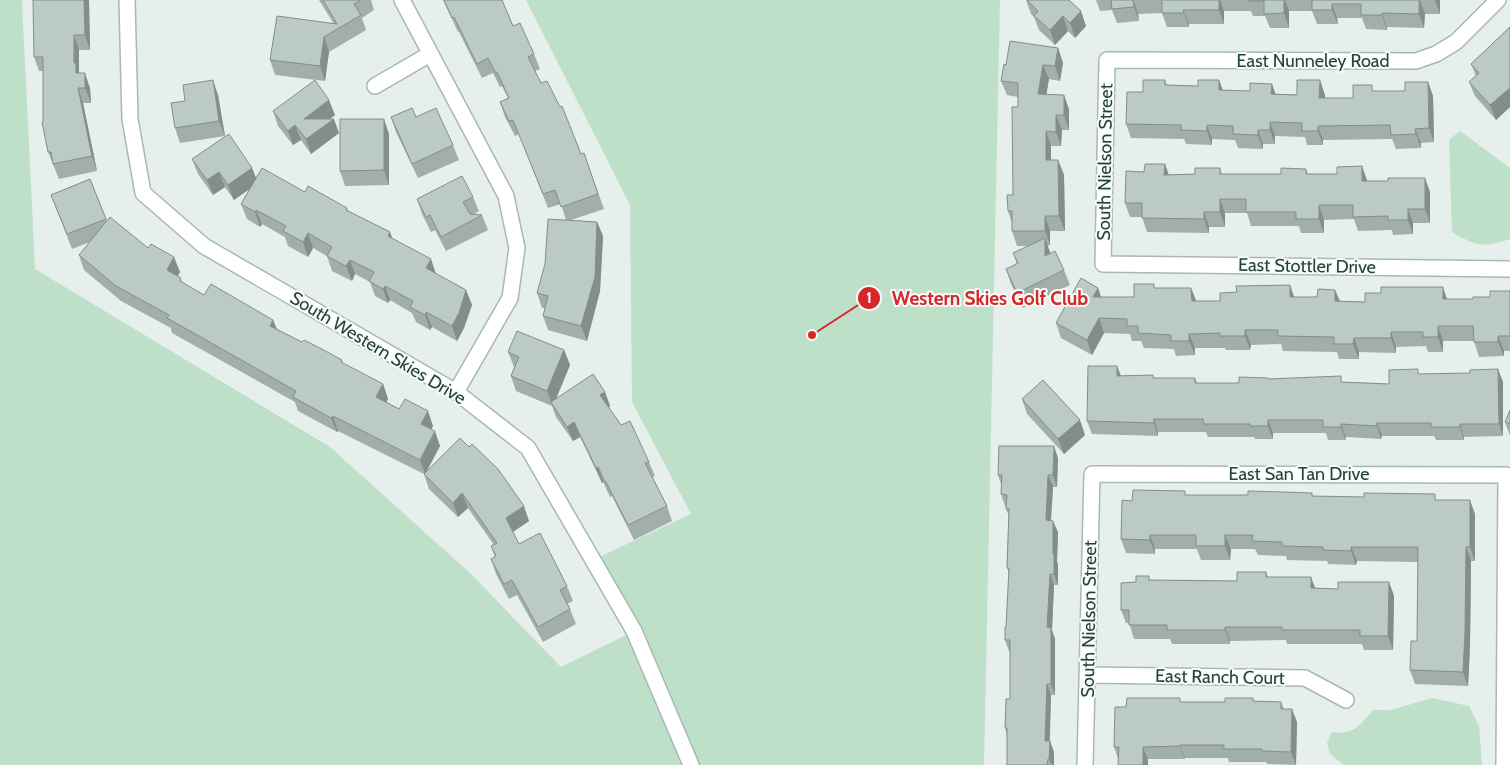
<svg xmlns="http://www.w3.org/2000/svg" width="1510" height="765" font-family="Cabin,sans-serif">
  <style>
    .green { fill: #bfe0c8 }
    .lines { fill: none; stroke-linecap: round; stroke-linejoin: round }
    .minor-casing { stroke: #a8b8b2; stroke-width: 18 }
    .minor { stroke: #fff; stroke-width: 15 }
    .wall { fill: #a1aea9 }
    .shaded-wall { fill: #838d89 }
    .building { fill: #bbcac4; stroke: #838d89 }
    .labels { text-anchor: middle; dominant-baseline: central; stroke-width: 4; stroke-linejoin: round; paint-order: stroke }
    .street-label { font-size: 18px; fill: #24423a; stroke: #f7fbf9 }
    .leader { fill: none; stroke: #d62828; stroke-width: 2 }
    .callout-dot { fill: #d62828; stroke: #f7fbf9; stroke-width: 2 }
    .mark-label { font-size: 15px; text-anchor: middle; font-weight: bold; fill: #fff }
    .callout-label { font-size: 19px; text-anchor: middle; font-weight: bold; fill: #d62828; stroke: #f7fbf9; stroke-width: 4; stroke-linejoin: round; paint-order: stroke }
  </style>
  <rect width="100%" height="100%" fill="#e6efeb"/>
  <!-- green -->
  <path class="green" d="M 0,0 L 22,0 L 35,269 L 330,447 L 472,575 L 561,667 L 634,631 L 593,560 L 691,514 L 632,402 L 630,205 L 526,0 L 1000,0 L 984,765 L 0,765 Z
    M 1460,131 L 1510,168 L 1510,239 C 1484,248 1475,246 1452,232 L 1449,140 Z
    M 1432,698 L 1469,706 L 1479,726 L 1482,765 L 1344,765 L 1330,754 L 1327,743 L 1332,732 C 1355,735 1360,725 1373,710 L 1391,710 Z"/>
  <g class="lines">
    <defs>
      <path id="minor" d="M 127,0 L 130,119 L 143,193 L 204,246 L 456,392 L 528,448 L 634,631 L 691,765
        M 402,0 L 506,196 L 517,248 L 510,298 L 456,392
        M 1498,0 L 1456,42 L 1436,54 L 1416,61 L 1107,60 L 1103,264 L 1510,269
        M 375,86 L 430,54
        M 1088,675 L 1305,678 L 1346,700
        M 1085,765 L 1092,474 L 1506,475 L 1504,765"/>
    </defs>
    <!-- minor casing -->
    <use href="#minor" class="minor-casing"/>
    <!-- minor -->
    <use href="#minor" class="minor"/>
  </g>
  <!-- wall -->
  <path class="wall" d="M 89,0 L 90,50 L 79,50 L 79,73 L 90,88 L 91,103 L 83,103 L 97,171 L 59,179 L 48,152 L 43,122 L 43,71 L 39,71 L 34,57 Z
    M 319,0 L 371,0 L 374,10 L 362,18 L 366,30 L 329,52 L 325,81 L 275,75 L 270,60 L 334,24 Z
    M 443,0 L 502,0 L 513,26 L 534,54 L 540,69 L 535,71 L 541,83 L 581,154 L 584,153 L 604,209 L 571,220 L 597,222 L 603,236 L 600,291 L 587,341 L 548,330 L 543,316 L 545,308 L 542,308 L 537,293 L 566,220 L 561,204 L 548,208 L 519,134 L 515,136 L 505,117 L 500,102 L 508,98 L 502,86 L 500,87 L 493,73 L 482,78 L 459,32 L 458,32 Z
    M 1026,0 L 1069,0 L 1086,26 L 1075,38 L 1068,31 L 1055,45 L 1039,30 L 1034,17 L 1031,14 Z
    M 1096,0 L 1440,0 L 1440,14 L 1425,14 L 1424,28 L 1387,27 L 1387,30 L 1366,29 L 1362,18 L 1337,18 L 1338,24 L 1317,24 L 1312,11 L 1289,11 L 1289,28 L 1270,28 L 1265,16 L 1253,16 L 1251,11 L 1224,11 L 1224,24 L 1189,24 L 1189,27 L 1167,27 L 1162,13 L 1138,14 L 1139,21 L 1117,23 L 1112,10 L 1100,11 Z
    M 1510,27 L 1510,107 L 1496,120 L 1475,96 L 1469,82 L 1476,76 L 1471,64 Z
    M 1058,48 L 1063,63 L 1060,81 L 1049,79 L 1046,94 L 1069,109 L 1069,130 L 1062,130 L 1061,146 L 1051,146 L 1051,160 L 1058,160 L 1064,175 L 1065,231 L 1050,231 L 1050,245 L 1047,246 L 1050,253 L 1064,270 L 1070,285 L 1023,308 L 1011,284 L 1006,269 L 1017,264 L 1013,253 L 1029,246 L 1017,246 L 1012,231 L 1012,223 L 1008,211 L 1013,195 L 1018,97 L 1007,95 L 1001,81 L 1006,65 Z
    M 1165,80 L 1167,85 L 1198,86 L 1219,80 L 1223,90 L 1250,91 L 1272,84 L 1275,94 L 1325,95 L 1325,98 L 1353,98 L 1375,91 L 1405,91 L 1428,82 L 1433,96 L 1434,142 L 1421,143 L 1421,148 L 1396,149 L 1392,139 L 1323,140 L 1323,145 L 1307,145 L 1305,137 L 1275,136 L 1275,144 L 1263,144 L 1263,149 L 1238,148 L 1235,140 L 1212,139 L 1212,145 L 1186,144 L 1184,139 L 1131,138 L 1126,124 Z
    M 218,95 L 225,136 L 180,143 L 175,128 Z
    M 273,111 L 335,115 L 330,119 L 339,133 L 311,154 L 301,140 L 293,145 L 278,126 Z
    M 391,117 L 416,117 L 453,145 L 459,160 L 418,178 L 396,132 Z
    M 389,134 L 389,185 L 345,186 L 340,171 Z
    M 192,159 L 252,168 L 256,178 L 305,192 L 347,208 L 348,211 L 390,232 L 392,238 L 436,274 L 466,290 L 472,305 L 464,328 L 457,341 L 432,327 L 430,330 L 416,322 L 412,313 L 390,300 L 388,303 L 375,296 L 370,282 L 355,274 L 352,281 L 332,271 L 327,256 L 313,248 L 308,257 L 288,246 L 285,237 L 262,224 L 260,227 L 247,219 L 241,204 L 250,188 L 234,200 L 225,187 L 213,195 L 198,174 Z
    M 1165,164 L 1168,175 L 1195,174 L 1220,168 L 1222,174 L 1281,174 L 1306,169 L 1308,174 L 1367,181 L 1430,192 L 1430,223 L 1413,223 L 1413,234 L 1393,235 L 1392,230 L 1358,231 L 1354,219 L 1324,220 L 1324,233 L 1301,233 L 1299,226 L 1251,226 L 1247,213 L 1225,213 L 1225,227 L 1209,227 L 1209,233 L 1147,232 L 1142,217 L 1130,217 L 1125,203 L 1144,172 Z
    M 90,179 L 107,221 L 148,248 L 180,272 L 178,276 L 183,283 L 204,295 L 273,320 L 277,329 L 302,342 L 342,360 L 343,364 L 383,384 L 388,399 L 386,402 L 433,426 L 431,429 L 440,446 L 427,471 L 529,521 L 513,532 L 519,544 L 567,586 L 573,601 L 567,604 L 570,609 L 576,624 L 543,642 L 517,595 L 509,599 L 496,574 L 491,559 L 495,557 L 491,546 L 494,545 L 468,508 L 458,517 L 429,489 L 424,474 L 338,431 L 337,432 L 298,411 L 295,402 L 172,333 L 171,328 L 121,301 L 84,270 L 79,255 L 90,242 L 72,249 L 51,195 Z
    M 473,197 L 479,211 L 473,215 L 482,215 L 488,230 L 446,251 L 435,230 L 431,232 L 422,214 L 417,199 Z
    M 1290,285 L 1294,297 L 1317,297 L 1335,290 L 1340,301 L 1365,302 L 1473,299 L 1490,297 L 1510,291 L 1510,351 L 1504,351 L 1504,356 L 1479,357 L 1474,341 L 1443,341 L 1443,352 L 1428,352 L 1426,346 L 1396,347 L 1396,353 L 1359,352 L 1359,359 L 1339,359 L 1337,352 L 1283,351 L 1281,344 L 1251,345 L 1250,350 L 1226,350 L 1225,348 L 1195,348 L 1195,355 L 1176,356 L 1174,349 L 1144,348 L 1141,341 L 1132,341 L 1130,334 L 1104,333 L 1092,355 L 1061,338 L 1056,323 L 1098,288 L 1101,297 L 1134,297 L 1156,288 L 1191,288 L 1196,301 L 1220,301 L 1237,292 Z
    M 564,350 L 570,365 L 556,399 L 605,392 L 610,406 L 609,408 L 621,425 L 649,462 L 655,476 L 652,477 L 667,506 L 672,521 L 634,540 L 612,496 L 610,497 L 603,482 L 602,483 L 580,437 L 573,441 L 556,417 L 552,406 L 516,391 L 511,376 L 514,367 L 508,352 Z
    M 1117,366 L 1121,376 L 1153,375 L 1154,378 L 1195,378 L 1197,383 L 1239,383 L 1269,379 L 1389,384 L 1420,374 L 1503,382 L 1503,436 L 1464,437 L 1464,440 L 1436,440 L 1434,436 L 1382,436 L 1381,439 L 1346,437 L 1346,440 L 1328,440 L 1326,433 L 1273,433 L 1273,439 L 1255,439 L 1254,437 L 1208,437 L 1206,432 L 1158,432 L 1158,436 L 1092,434 L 1087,421 Z
    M 1022,399 L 1085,435 L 1064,454 L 1027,414 Z
    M 1510,410 L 1510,436 L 1505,422 Z
    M 1058,458 L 1057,487 L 1053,487 L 1051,521 L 1058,532 L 1057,561 L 1058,565 L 1058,585 L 1054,585 L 1052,630 L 1055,639 L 1055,695 L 1051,695 L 1050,741 L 1054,752 L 1054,765 L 1007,765 L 1007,735 L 1005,728 L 1010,699 L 1010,651 L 1009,651 L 1005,640 L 1006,627 L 1009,573 L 1007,568 L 1009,516 L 1006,509 L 1006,506 L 1005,506 L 1001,494 L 1001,484 L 998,475 Z
    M 1186,495 L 1314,496 L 1437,500 L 1475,514 L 1475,561 L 1471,561 L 1470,646 L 1468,686 L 1415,684 L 1410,670 L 1417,641 L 1418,562 L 1357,561 L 1356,565 L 1328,564 L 1327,561 L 1287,560 L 1286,556 L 1258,555 L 1255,549 L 1231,549 L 1230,560 L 1201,560 L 1197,549 L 1155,549 L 1155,554 L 1126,553 L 1121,539 L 1132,501 Z
    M 1266,572 L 1268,577 L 1315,588 L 1338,589 L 1389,582 L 1394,596 L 1393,650 L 1364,650 L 1362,644 L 1287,644 L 1286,640 L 1230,641 L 1230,644 L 1172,644 L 1170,639 L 1134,639 L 1129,623 L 1126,623 L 1121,610 L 1136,582 L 1151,580 L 1237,581 Z
    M 1253,698 L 1254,701 L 1281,702 L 1284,709 L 1297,722 L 1296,765 L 1267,764 L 1266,762 L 1229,762 L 1228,758 L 1185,758 L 1185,759 L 1118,759 L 1114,747 L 1126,707 L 1182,702 L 1225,702 Z"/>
  <!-- shaded-wall -->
  <path class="shaded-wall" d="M 84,0 L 89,0 L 90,50 L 85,35 Z
    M 1133,0 L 1138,14 L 1139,21 L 1134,7 Z
    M 1219,0 L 1220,0 L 1224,11 L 1224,24 L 1219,10 Z
    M 1284,0 L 1285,0 L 1289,11 L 1289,28 L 1284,13 Z
    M 1420,0 L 1425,14 L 1424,28 L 1419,14 Z
    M 1435,0 L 1440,0 L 1440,14 Z
    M 1332,4 L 1337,18 L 1338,24 L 1332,10 Z
    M 1183,10 L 1189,24 L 1189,27 L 1184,13 Z
    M 1081,11 L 1086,26 L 1075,38 L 1070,23 Z
    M 1382,13 L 1387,27 L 1387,30 L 1382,15 Z
    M 1063,16 L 1068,31 L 1055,45 L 1050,30 Z
    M 74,35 L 79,50 L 79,73 L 76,73 L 74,63 Z
    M 324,37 L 329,52 L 325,81 L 320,66 Z
    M 1058,48 L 1063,63 L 1060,81 L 1055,66 Z
    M 1043,65 L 1049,79 L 1044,109 L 1038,94 Z
    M 85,73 L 90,88 L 91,103 L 85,88 Z
    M 213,80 L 218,95 L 225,136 L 219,121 Z
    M 1219,80 L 1224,95 L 1219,90 Z
    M 1320,80 L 1325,95 L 1324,112 L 1319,98 Z
    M 1428,82 L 1433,96 L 1434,142 L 1429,128 Z
    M 1272,84 L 1277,98 L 1271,94 Z
    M 78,88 L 83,103 L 97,171 L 92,156 Z
    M 1510,88 L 1510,107 L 1496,120 L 1490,105 Z
    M 1064,95 L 1069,109 L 1069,130 L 1064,115 Z
    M 329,100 L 335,115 L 310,133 L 304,119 Z
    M 1056,115 L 1062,130 L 1061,146 L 1056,132 Z
    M 334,119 L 339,133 L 311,154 L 306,139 Z
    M 384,119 L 389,134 L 389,185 L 384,170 Z
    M 1270,122 L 1275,136 L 1275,144 L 1270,130 Z
    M 295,125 L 301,140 L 293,145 L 288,131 Z
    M 1207,125 L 1212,139 L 1212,145 L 1207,131 Z
    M 1318,126 L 1323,140 L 1323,145 L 1318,131 Z
    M 1415,129 L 1421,143 L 1421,148 L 1416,134 Z
    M 1258,130 L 1263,144 L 1263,149 L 1258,135 Z
    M 1046,131 L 1051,146 L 1051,175 L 1046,160 Z
    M 1058,160 L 1064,175 L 1065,231 L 1059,216 Z
    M 1165,164 L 1170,178 L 1164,175 Z
    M 1362,166 L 1367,180 L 1368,195 L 1362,181 Z
    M 252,168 L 258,183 L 234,200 L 228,185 Z
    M 219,172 L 225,187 L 213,195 L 207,180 Z
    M 1425,178 L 1430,192 L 1430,223 L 1425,209 Z
    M 1220,199 L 1225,213 L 1225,227 L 1220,212 Z
    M 1319,205 L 1324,220 L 1324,233 L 1319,219 Z
    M 1408,209 L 1413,223 L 1413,234 L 1408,220 Z
    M 256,210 L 262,224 L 260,227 L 255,212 Z
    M 1204,212 L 1209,227 L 1209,233 L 1204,219 Z
    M 1045,216 L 1050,231 L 1050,245 L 1045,231 Z
    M 597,222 L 603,236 L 600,291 L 587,341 L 581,326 Z
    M 390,232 L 395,247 L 388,236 Z
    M 308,233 L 313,248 L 308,257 L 303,242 Z
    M 1045,238 L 1050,252 L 1050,271 L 1045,256 Z
    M 174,257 L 180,272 L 172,285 L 167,270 Z
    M 431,259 L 436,274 L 426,268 Z
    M 350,260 L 355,274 L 352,281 L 346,266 Z
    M 1290,285 L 1295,300 L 1290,297 Z
    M 385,286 L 390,300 L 388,303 L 383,289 Z
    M 1443,287 L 1448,302 L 1443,299 Z
    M 1098,288 L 1103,303 L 1093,297 Z
    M 1191,288 L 1197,303 L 1192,301 Z
    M 466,290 L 472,305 L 464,328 L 457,341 L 452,326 Z
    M 1335,290 L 1341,304 L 1335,301 Z
    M 426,312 L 432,327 L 430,330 L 425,315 Z
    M 1099,318 L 1104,333 L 1092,355 L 1087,340 Z
    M 273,320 L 279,335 L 270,326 Z
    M 1438,326 L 1443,341 L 1443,352 L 1438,337 Z
    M 1245,330 L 1251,345 L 1250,350 L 1245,336 Z
    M 1391,332 L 1396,347 L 1396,353 L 1391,338 Z
    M 1189,334 L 1195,348 L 1195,355 L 1189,341 Z
    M 1498,336 L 1504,351 L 1504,356 L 1498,342 Z
    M 1354,338 L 1359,352 L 1359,359 L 1353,344 Z
    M 564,350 L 570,365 L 553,406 L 547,391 Z
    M 1117,366 L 1122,379 L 1117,376 Z
    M 1498,369 L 1503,382 L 1503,436 L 1499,424 Z
    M 383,384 L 388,399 L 381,412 L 376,397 Z
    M 605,392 L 610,406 L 606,410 L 600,395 Z
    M 428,411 L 433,426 L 426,439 L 421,424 Z
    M 333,416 L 338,431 L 337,432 L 331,418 Z
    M 1154,419 L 1158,432 L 1158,436 L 1154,423 Z
    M 1080,420 L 1085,435 L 1064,454 L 1058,439 Z
    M 1268,420 L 1273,433 L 1273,439 L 1268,426 Z
    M 574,422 L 580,437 L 573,441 L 567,427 Z
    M 1377,423 L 1382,436 L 1381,439 L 1377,426 Z
    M 1341,424 L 1346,437 L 1346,440 L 1341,427 Z
    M 1460,424 L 1464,437 L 1464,440 L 1460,427 Z
    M 435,431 L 440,446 L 425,474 L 420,460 Z
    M 1054,446 L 1058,458 L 1057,487 L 1053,475 Z
    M 598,467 L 603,482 L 602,483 L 596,468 Z
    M 1048,475 L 1053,487 L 1050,531 L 1046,520 Z
    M 462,493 L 468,508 L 458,517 L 453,503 Z
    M 1470,500 L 1475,514 L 1475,561 L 1470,547 Z
    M 524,506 L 529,521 L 511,533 L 506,518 Z
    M 1053,521 L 1058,532 L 1057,561 L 1058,565 L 1058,585 L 1054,574 L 1053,554 Z
    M 1150,535 L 1155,549 L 1155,554 L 1150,540 Z
    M 1225,535 L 1231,549 L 1230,560 L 1225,546 Z
    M 1351,547 L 1357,561 L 1356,565 L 1351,551 Z
    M 1466,547 L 1471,561 L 1470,646 L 1468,686 L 1463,672 Z
    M 1050,574 L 1054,585 L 1052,630 L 1055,639 L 1055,695 L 1051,684 L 1047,627 Z
    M 1311,577 L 1316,590 L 1311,588 Z
    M 1389,582 L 1394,596 L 1393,650 L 1388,636 Z
    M 1225,627 L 1230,641 L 1230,644 L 1225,630 Z
    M 1047,684 L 1051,695 L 1049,752 L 1045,741 Z
    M 1292,709 L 1297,722 L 1296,765 L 1291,752 Z
    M 1050,741 L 1054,752 L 1054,765 L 1052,765 L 1049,759 Z
    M 1180,745 L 1185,758 L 1185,759 L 1180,746 Z
    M 1143,747 L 1148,760 L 1148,765 L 1143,765 Z"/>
  <!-- building -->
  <path class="building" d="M 33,0 L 84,0 L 85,35 L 74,35 L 74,63 L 76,63 L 76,73 L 85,73 L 85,88 L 78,88 L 92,156 L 53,164 L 51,152 L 48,152 L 42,122 L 43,122 L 43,57 L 34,57 Z
    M 323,0 L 361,0 L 354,4 L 361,15 L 324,37 L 320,66 L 270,60 L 277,16 L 337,24 Z
    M 444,0 L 502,0 L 513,26 L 520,23 L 534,54 L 528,57 L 541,83 L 547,81 L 560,107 L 562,106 L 581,154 L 584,153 L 598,194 L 561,207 L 555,190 L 543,194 L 513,120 L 509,121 L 500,102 L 509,98 L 497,72 L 495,72 L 488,58 L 477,64 L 454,17 L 452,18 Z
    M 1027,0 L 1069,0 L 1081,11 L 1070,23 L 1063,16 L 1050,30 L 1034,16 L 1038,11 Z
    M 1111,0 L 1133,0 L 1134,7 L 1112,9 Z
    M 1162,0 L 1219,0 L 1219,10 L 1183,10 L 1184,13 L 1162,13 Z
    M 1248,0 L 1284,0 L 1284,13 L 1264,14 L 1264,1 L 1248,1 Z
    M 1312,0 L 1419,0 L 1419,14 L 1382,13 L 1382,15 L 1361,15 L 1361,4 L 1332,4 L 1332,10 L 1312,10 Z
    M 1510,27 L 1510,88 L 1490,105 L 1469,82 L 1479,73 L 1471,64 Z
    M 1010,41 L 1058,48 L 1055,66 L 1043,65 L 1038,94 L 1064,95 L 1064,115 L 1056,115 L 1056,132 L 1046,131 L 1046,160 L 1058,160 L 1059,216 L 1045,216 L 1045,231 L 1012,231 L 1012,211 L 1008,211 L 1007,195 L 1013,195 L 1012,107 L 1018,107 L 1018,83 L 1001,81 L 1004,64 L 1006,65 Z
    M 213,80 L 219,121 L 175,128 L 171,103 L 185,101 L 183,85 Z
    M 315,80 L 329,100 L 304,119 L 334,119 L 306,139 L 295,125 L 288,131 L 273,111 Z
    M 1143,80 L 1165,80 L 1165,85 L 1198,86 L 1198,80 L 1219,80 L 1219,90 L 1250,91 L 1250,83 L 1272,84 L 1271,94 L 1297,95 L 1297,80 L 1320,80 L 1319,98 L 1353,98 L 1353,85 L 1372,85 L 1372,91 L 1405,91 L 1405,82 L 1428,82 L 1429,128 L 1415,129 L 1416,134 L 1391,135 L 1390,125 L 1318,126 L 1318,131 L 1302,131 L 1302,123 L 1270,122 L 1270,130 L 1258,130 L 1258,135 L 1233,134 L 1233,126 L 1207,125 L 1207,131 L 1181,130 L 1181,125 L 1126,124 L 1127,92 L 1143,92 Z
    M 412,108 L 416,117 L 436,108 L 453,145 L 412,164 L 391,117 Z
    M 340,119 L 384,119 L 384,170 L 340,171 Z
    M 229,134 L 252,168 L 228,185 L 219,172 L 207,180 L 192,159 Z
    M 1145,164 L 1165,164 L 1164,175 L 1195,174 L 1195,168 L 1220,168 L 1220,174 L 1281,174 L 1281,168 L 1306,169 L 1306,174 L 1337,174 L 1337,167 L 1362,166 L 1362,181 L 1388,181 L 1388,178 L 1425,178 L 1425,209 L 1408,209 L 1408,220 L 1388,220 L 1388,216 L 1353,217 L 1353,205 L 1319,205 L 1319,219 L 1296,219 L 1296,212 L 1246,212 L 1246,199 L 1220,199 L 1220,212 L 1204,212 L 1204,219 L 1142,218 L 1142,203 L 1125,203 L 1126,171 L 1144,172 Z
    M 262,168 L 305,192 L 308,186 L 347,208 L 346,210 L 390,232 L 388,236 L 431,259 L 426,268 L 466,290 L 459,313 L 452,326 L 426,312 L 425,315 L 410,307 L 413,301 L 385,286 L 383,289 L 369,281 L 374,272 L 350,260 L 346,266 L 327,256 L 332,247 L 308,233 L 303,242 L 283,231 L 286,226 L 256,210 L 255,212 L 241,204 Z
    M 462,176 L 473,197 L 463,202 L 470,214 L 482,215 L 441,237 L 430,215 L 426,217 L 417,199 Z
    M 90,179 L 106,219 L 67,234 L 51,195 Z
    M 110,217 L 148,248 L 151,244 L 174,257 L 167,270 L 181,278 L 180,281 L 204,295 L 211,284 L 273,320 L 270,326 L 302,342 L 304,340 L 320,348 L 342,360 L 341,362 L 383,384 L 376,397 L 399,409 L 405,399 L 428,411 L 421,424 L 435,431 L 420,460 L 333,416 L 331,418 L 293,397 L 296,391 L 167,318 L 169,315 L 116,286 L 79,255 Z
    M 548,219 L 597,222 L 595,277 L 581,326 L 543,316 L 548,296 L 537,293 L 545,264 Z
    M 1045,238 L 1045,256 L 1055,251 L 1064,270 L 1017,293 L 1006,269 L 1018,263 L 1013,253 Z
    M 1081,278 L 1098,288 L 1093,297 L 1134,297 L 1134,284 L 1154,284 L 1154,288 L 1191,288 L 1192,301 L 1220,301 L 1220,293 L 1237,292 L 1236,286 L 1290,285 L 1290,297 L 1317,297 L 1318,289 L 1335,290 L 1335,301 L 1365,302 L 1365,293 L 1381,293 L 1381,287 L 1443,287 L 1443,299 L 1473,299 L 1473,297 L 1490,297 L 1490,291 L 1510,291 L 1510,336 L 1498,336 L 1498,342 L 1474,342 L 1473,326 L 1438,326 L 1438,337 L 1423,337 L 1423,332 L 1391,332 L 1391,338 L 1354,338 L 1353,344 L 1334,344 L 1334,337 L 1278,336 L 1278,330 L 1245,330 L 1245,336 L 1220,336 L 1220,333 L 1189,334 L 1189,341 L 1171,341 L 1171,335 L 1138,333 L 1138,326 L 1127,326 L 1127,319 L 1099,318 L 1087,340 L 1056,323 Z
    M 517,331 L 564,350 L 547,391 L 511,376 L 519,357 L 508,352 Z
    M 1088,366 L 1117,366 L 1117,376 L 1153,375 L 1153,378 L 1195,378 L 1195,383 L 1239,383 L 1239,377 L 1268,378 L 1268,379 L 1341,376 L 1341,382 L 1389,384 L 1389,370 L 1418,369 L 1418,374 L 1470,373 L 1470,370 L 1498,369 L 1499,424 L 1460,424 L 1460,427 L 1431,427 L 1431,423 L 1377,423 L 1377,426 L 1341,424 L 1341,427 L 1323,427 L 1323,420 L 1268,420 L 1268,426 L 1250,426 L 1250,424 L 1204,424 L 1203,419 L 1154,419 L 1154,423 L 1087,421 Z
    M 593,374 L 605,392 L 600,395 L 621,425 L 630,421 L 649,462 L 645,463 L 667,506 L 628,525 L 606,482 L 605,482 L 598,467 L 596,468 L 574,422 L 567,427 L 551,402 Z
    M 1043,380 L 1080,420 L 1058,439 L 1022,399 Z
    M 1510,410 L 1510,424 L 1505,422 Z
    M 460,438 L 469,447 L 472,444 L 498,469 L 524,506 L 506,518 L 519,544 L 540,533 L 567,586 L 560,590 L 570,609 L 538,627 L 512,580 L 504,584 L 491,559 L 496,556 L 491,546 L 497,543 L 462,493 L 453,503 L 424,474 Z
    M 999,446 L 1054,446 L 1053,475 L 1048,475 L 1046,520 L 1053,521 L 1053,554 L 1054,554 L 1054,574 L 1050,574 L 1047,627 L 1051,628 L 1051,684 L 1047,684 L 1045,741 L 1050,741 L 1049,759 L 1048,759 L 1047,765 L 1007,765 L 1007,728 L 1005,728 L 1006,699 L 1010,699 L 1010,640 L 1005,640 L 1005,627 L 1006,627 L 1009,568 L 1007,568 L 1009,509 L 1006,509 L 1007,495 L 1001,494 L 1002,475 L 998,475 Z
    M 1133,490 L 1185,491 L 1185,495 L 1248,495 L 1248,491 L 1283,492 L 1312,493 L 1312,496 L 1364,497 L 1364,493 L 1435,494 L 1435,500 L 1470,500 L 1470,547 L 1466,547 L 1465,632 L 1463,672 L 1410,670 L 1411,641 L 1417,641 L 1418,547 L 1351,547 L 1351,551 L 1323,550 L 1323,547 L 1282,546 L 1282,542 L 1252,541 L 1253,535 L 1225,535 L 1225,546 L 1196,546 L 1196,535 L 1150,535 L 1150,540 L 1121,539 L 1122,500 L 1132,501 Z
    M 1237,572 L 1266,572 L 1266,577 L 1311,577 L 1311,588 L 1338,589 L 1338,582 L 1389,582 L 1388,636 L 1360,636 L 1360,630 L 1282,630 L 1282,627 L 1225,627 L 1225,630 L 1167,630 L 1167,625 L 1129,625 L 1129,610 L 1121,610 L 1121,583 L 1136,582 L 1136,576 L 1149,576 L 1149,580 L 1237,581 Z
    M 1127,698 L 1180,698 L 1180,702 L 1225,702 L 1225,698 L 1253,698 L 1253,701 L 1281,702 L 1281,709 L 1292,709 L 1291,752 L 1262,751 L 1262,749 L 1224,749 L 1224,745 L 1180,745 L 1180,746 L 1143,747 L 1143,765 L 1118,765 L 1119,747 L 1114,747 L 1115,707 L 1126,707 Z"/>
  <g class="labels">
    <!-- street labels -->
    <g class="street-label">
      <text x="1313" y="61">East Nunneley Road</text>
      <text transform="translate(1105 162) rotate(-89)">South Nielson Street</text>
      <text transform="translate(1307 266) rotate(1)">East Stottler Drive</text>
      <text transform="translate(378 348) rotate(31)">South Western Skies Drive</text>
      <text x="1299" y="474">East San Tan Drive</text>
      <text transform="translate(1089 619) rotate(-89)">South Nielson Street</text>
      <text transform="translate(1220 677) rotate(1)">East Ranch Court</text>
    </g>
  </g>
  <!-- callouts -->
  <path class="leader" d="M812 335L869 298"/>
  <g class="callout-dot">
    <circle cx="812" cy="335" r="5"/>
    <circle cx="869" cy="298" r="12"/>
  </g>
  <g class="mark-label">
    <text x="869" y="303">1</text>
  </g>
  <g class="callout-label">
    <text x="990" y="305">Western Skies Golf Club</text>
  </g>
</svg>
